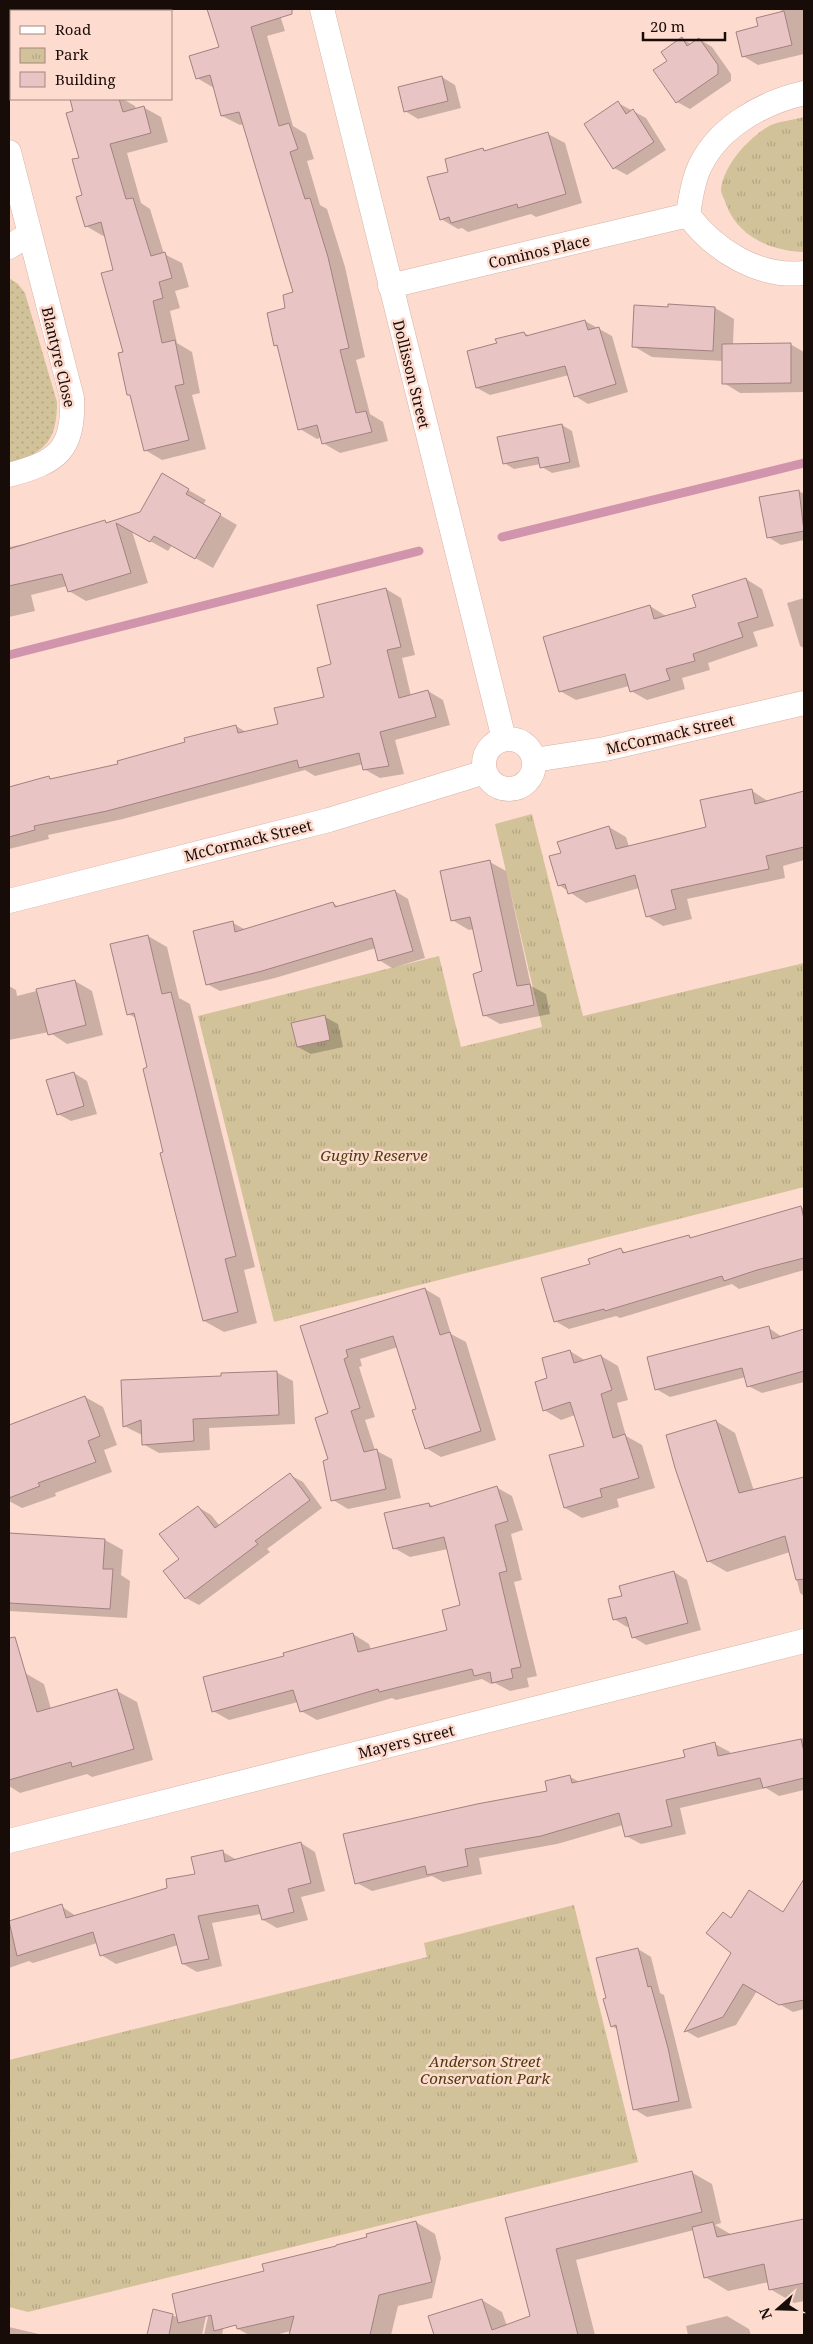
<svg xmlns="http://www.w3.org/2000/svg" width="813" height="2344" font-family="'Noto Serif',serif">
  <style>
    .grass { fill: url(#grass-dots) }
    .park { fill: url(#park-tufts) }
    .shadow { fill: #0003 }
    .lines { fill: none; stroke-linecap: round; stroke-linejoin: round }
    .stream { stroke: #d094ac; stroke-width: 9 }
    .building { fill: #e9c4c4; stroke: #a38181 }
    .street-casing { stroke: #d4b3a6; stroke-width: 25 }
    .street { stroke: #fff; stroke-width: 24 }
    .labels { text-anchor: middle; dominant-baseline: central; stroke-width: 5; stroke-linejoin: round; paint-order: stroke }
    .street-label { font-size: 15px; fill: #170c08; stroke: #fedbcf }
    .park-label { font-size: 15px; font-style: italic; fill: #4c3c0e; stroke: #fedbcf }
  </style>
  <defs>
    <pattern id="grass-dots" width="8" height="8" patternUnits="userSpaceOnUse" patternTransform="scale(1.25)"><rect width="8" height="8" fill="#d2c29a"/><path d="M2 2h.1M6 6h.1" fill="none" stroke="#b4a683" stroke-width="1.8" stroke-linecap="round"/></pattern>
    <pattern id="park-tufts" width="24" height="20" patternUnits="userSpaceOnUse" patternTransform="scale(1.25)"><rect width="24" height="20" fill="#d2c29a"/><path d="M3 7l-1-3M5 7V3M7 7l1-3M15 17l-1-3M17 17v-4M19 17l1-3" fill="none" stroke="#b4a683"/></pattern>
  </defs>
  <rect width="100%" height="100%" fill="#fedbcf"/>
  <!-- grass -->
  <path class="grass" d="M 9,278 L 18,284 L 25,293 L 57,402 C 57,439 46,454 9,462 Z"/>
  <!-- park -->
  <path class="park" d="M 804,117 L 804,252 C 771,251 738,237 726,204 C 725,200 721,194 721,190 C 723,165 750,136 771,125 C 780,121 794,120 804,117 Z
    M 532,814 L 583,1016 L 804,963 L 804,1187 L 274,1322 L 198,1016 L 439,956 L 461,1047 L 542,1027 L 495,824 Z
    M 574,1905 L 638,2162 L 28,2312 L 9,2307 L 9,2060 L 427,1957 L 424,1943 Z"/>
  <!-- shadow -->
  <path class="shadow" d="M 209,9 L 278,9 L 285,31 L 267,36 L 293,126 L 306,134 L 314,159 L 307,161 L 320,205 L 327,209 L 345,267 L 365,357 L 356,360 L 370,414 L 383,422 L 388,441 L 340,453 L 323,443 L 322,437 L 317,439 L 300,429 L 278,347 L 275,345 L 295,293 L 244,124 L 240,125 L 222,116 L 214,88 L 197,78 L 221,48 Z
    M 781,9 L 804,9 L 804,54 L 758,65 L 743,56 L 760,27 L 782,13 Z
    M 682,39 L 691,44 L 699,39 L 712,47 L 731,74 L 731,81 L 690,109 L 677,102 L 668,61 Z
    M 442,77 L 455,85 L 461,108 L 418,119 L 405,111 Z
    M 71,99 L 123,99 L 135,106 L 136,109 L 143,107 L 161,117 L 168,142 L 127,153 L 141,203 L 150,209 L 164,254 L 182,263 L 189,287 L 175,291 L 180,308 L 170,311 L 177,343 L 192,352 L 200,393 L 192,395 L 206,449 L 162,460 L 145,450 L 132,396 L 128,394 L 115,271 L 105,235 L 103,236 L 86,226 L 80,159 Z
    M 618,103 L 646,118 L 666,150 L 627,175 L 614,168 Z
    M 548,134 L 565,143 L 582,203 L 536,217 L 531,214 L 468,232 L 462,228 L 458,229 L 441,219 L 483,149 L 487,151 Z
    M 669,308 L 715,308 L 734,319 L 733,345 L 790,344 L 804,352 L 804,392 L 740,393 L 724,383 L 723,361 L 652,357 L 633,346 Z
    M 585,321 L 612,336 L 628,392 L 588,404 L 575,396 L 569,375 L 490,395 L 477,388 L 498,344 L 524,333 L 530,336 Z
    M 562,425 L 572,431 L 580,467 L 552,473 L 542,467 L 541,464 L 514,469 L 504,463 Z
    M 162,475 L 206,500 L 203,505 L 237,525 L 213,568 L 172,545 L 168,551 L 132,531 L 148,583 L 86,601 L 69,591 L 67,586 L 31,595 L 35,611 L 9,617 L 9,547 L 24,544 L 27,545 L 140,513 Z
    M 799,491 L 804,494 L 804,540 L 781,545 L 768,537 Z
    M 746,579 L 762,589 L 774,626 L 753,632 L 758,646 L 708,663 L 710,670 L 682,678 L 685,689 L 647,700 L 631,691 L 629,686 L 576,700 L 560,691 L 650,606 L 666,616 L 698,608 Z
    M 386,589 L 401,598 L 415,655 L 402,658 L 411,696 L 428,691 L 443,700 L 450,725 L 395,740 L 404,774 L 380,778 L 364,769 L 363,764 L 315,776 L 305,770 L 123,819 L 48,835 L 49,839 L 9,849 L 9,788 L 49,778 L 52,779 L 119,765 L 236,726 L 246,732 L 280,725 L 325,698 L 333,665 Z
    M 804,598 L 804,648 L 800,646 L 787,603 Z
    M 751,790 L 769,802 L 804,792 L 804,860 L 783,866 L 785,878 L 687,899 L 692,919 L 663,926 L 647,916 L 639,888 L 586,903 L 559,885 L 563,854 L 609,827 L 626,837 L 629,847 L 707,828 Z
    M 490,862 L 506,871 L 531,986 L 546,994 L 550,1014 L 500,1024 L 484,1015 L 484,972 L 474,929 L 469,930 L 452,920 Z
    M 395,891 L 408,899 L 425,958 L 392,968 L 379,960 L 376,948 L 275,978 L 220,991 L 207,984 L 233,923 L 246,930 L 333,903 L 339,907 Z
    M 148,936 L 167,947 L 179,998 L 190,1004 L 255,1267 L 244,1270 L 257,1323 L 224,1332 L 204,1321 L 165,1153 L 149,1068 L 136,1018 L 128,1014 Z
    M 75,981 L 92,991 L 103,1035 L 67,1044 L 49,1032 L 9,1040 L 9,986 L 16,990 L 17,996 Z
    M 325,1017 L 338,1024 L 343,1047 L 311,1054 L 298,1047 Z
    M 74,1073 L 87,1081 L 97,1114 L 71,1121 L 58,1114 Z
    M 801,1207 L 804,1209 L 804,1270 L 739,1289 L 732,1284 L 620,1318 L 616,1316 L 569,1329 L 555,1321 L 591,1265 L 621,1250 L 627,1253 L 689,1236 L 692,1238 Z
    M 425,1289 L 440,1298 L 451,1334 L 466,1342 L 496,1440 L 441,1457 L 426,1448 L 418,1409 L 398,1347 L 360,1359 L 362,1366 L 359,1367 L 375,1417 L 365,1420 L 375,1450 L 392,1459 L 401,1498 L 348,1509 L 333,1500 L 329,1414 L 302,1327 Z
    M 769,1328 L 782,1337 L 804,1330 L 804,1382 L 762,1393 L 748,1386 L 746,1377 L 670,1397 L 656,1389 Z
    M 570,1351 L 586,1361 L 601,1356 L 618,1366 L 628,1400 L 617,1403 L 626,1436 L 642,1445 L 655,1488 L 617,1499 L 619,1507 L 582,1518 L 565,1508 L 585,1446 L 575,1415 L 561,1420 L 544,1410 L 549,1379 Z
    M 276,1372 L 293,1381 L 295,1424 L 209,1428 L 210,1450 L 159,1453 L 143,1444 L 142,1435 L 124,1426 L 223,1377 Z
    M 85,1397 L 103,1407 L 117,1445 L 104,1450 L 112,1472 L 55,1493 L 56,1496 L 22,1508 L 9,1501 L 9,1426 Z
    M 716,1421 L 735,1433 L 754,1491 L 804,1479 L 804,1596 L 800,1593 L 790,1552 L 727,1572 L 708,1561 Z
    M 290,1475 L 303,1482 L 322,1508 L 267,1549 L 270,1552 L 199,1605 L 186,1598 L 198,1507 L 211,1515 L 220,1526 Z
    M 496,1487 L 512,1496 L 523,1530 L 511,1534 L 522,1580 L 514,1582 L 537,1676 L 527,1678 L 529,1687 L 510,1691 L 495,1683 L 491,1684 L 482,1679 L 396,1700 L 392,1698 L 317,1720 L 301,1711 L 298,1702 L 229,1720 L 213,1711 L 285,1657 L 353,1634 L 369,1644 L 371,1650 L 448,1631 L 462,1606 L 448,1549 L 410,1557 L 394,1548 L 429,1504 L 434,1507 Z
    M 9,1534 L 105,1540 L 123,1550 L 121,1575 L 130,1581 L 127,1618 L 9,1611 Z
    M 674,1572 L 687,1580 L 701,1630 L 646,1645 L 633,1637 L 630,1626 L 627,1627 L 614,1619 L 623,1597 Z
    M 25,1673 L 44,1684 L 51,1709 L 117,1691 L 137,1702 L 153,1760 L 92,1777 L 87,1774 L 20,1793 L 9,1786 L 9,1678 Z
    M 804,1738 L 804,1790 L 779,1796 L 766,1788 L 680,1808 L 686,1834 L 641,1844 L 626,1836 L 623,1825 L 557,1844 L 479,1858 L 482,1874 L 443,1882 L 432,1876 L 372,1891 L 357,1883 L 548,1792 L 570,1777 L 580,1782 L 686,1757 L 715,1744 L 730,1752 L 730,1755 Z
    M 301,1843 L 315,1852 L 325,1891 L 301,1897 L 308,1920 L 277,1928 L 263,1920 L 261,1914 L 212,1923 L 222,1966 L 197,1972 L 183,1964 L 178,1945 L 116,1964 L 101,1955 L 97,1943 L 33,1963 L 29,1961 L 9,1968 L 9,1922 L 61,1906 L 76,1916 L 169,1889 L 196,1875 L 223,1852 L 237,1860 Z
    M 803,1884 L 804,2009 L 793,2012 L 757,1991 L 736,2025 L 698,2038 L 686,2031 L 733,1952 L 732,1919 L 783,1913 Z
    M 638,1949 L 651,1957 L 660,1993 L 664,1995 L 692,2108 L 647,2117 L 634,2109 L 618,2030 L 612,2026 L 598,1959 Z
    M 691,2172 L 712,2184 L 721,2223 L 715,2225 L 732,2235 L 804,2220 L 804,2301 L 794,2303 L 770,2289 L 769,2282 L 728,2291 L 705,2277 L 694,2230 L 576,2260 L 595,2335 L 435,2335 L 430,2317 L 482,2300 L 502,2312 L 507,2326 L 532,2317 L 507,2219 Z
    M 416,2222 L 435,2234 L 441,2258 L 432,2298 L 398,2306 L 391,2335 L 290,2335 L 291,2331 L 275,2335 L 249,2335 L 238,2329 L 230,2296 L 222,2335 L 204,2335 L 212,2298 L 210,2298 L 202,2335 L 148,2335 L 154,2311 L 178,2317 L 173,2295 L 214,2285 L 229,2294 L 226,2281 L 265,2272 L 264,2265 L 338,2247 L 338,2245 L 368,2238 L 367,2235 Z
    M 727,2316 L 749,2329 L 751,2335 L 688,2335 L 686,2326 Z
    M 9,2327 L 43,2335 L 9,2335 Z"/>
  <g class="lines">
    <!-- stream -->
    <path class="stream" d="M 502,537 L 804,463
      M 9,655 L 419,551"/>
  </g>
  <!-- building -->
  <path class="building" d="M 207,9 L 292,9 L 292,14 L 251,27 L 279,126 L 289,123 L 298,149 L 290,152 L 305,199 L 310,198 L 328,257 L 349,348 L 340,350 L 356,413 L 366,411 L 372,432 L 322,444 L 317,425 L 298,430 L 277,345 L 274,346 L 267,313 L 285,308 L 283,295 L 293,292 L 239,112 L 221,116 L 210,75 L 196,79 L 189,56 L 219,47 Z
    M 784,11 L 792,45 L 742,57 L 736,32 L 758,26 L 756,18 Z
    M 682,37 L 687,46 L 699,38 L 718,65 L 718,74 L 676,103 L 653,70 L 667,61 L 661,52 Z
    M 442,76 L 448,101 L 404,112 L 398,87 Z
    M 70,99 L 119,99 L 123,112 L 144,106 L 151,133 L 110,144 L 126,199 L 133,198 L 151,256 L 165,252 L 172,278 L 159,282 L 163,298 L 153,301 L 162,343 L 175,340 L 184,384 L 175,386 L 189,440 L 144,451 L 130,395 L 127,395 L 118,353 L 123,352 L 101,273 L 113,270 L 101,222 L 85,227 L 76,197 L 82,195 L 72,159 L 79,158 L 66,113 L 73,111 Z
    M 618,101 L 626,114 L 633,109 L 654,142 L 613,169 L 584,124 Z
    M 548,132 L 566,194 L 518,208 L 517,204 L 451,223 L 449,217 L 440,220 L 427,177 L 448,172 L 445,159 L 483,148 L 484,151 Z
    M 668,304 L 715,307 L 713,351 L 632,347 L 634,305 L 668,307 Z
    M 585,320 L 588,330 L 599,327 L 616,384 L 574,397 L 565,366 L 476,388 L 467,351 L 497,343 L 495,339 L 524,332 L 526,336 Z
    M 791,343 L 791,383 L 722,384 L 722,344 Z
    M 562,424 L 570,462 L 540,468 L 538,457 L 503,464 L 497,437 Z
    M 162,473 L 189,489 L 186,494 L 221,514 L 195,559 L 154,536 L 150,542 L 116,523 L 131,573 L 68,592 L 62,574 L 9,586 L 9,549 L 105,520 L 106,523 L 140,512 Z
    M 799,490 L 804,531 L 767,538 L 759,497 Z
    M 746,578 L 758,617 L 738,623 L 743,637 L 693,654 L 695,661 L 666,669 L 670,680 L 630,692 L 625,674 L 559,692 L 543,637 L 650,605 L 654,619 L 696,607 L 692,595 Z
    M 386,588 L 401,647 L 387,650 L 399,698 L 428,690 L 436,717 L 380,732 L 389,766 L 363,770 L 359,753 L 299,768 L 297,760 L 107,811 L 34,826 L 35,830 L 9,837 L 9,787 L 49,776 L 50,779 L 118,764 L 117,761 L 185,742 L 184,738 L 236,725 L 238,733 L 278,724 L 274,708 L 324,697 L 317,668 L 331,664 L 317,605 Z
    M 752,789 L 755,804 L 804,791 L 804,847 L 766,856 L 769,869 L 671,890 L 676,909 L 646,917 L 635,875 L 568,894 L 565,884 L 558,886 L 549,856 L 561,853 L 557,842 L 609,826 L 616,849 L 706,827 L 700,800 Z
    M 490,860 L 517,986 L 530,984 L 534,1005 L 483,1016 L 473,974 L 482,971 L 470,917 L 451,921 L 440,871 Z
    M 395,890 L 413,951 L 378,961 L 372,938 L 262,971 L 206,985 L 193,931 L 233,921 L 235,932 L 333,902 L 335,907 Z
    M 148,935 L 162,994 L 171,992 L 236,1256 L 225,1259 L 238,1312 L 203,1321 L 160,1153 L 163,1152 L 143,1069 L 147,1067 L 134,1013 L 127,1015 L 110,944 Z
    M 75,980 L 86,1025 L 48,1035 L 36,989 Z
    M 325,1015 L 330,1040 L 297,1047 L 291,1023 Z
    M 74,1072 L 84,1106 L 57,1115 L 46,1080 Z
    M 801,1206 L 804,1219 L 804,1258 L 757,1270 L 724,1281 L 722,1276 L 605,1311 L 604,1309 L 554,1322 L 541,1278 L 590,1264 L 588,1259 L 621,1248 L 623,1253 L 689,1235 L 690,1238 Z
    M 425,1288 L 440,1335 L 450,1332 L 481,1431 L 425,1449 L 412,1410 L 416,1409 L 393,1336 L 346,1350 L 348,1357 L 344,1359 L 360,1408 L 351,1411 L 364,1452 L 377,1449 L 386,1489 L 331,1501 L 323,1461 L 328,1459 L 315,1418 L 328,1413 L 300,1326 Z
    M 769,1326 L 772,1339 L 804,1329 L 804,1371 L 747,1387 L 742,1368 L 655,1390 L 647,1357 Z
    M 570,1350 L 574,1363 L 601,1355 L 612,1390 L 601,1394 L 613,1438 L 625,1434 L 639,1478 L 600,1489 L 602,1497 L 564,1508 L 549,1455 L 584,1446 L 570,1402 L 543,1411 L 535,1382 L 547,1378 L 542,1358 Z
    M 277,1371 L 279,1415 L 193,1419 L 194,1441 L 142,1445 L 141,1420 L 123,1427 L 121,1380 L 221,1376 L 221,1373 Z
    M 85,1396 L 100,1436 L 88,1441 L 96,1462 L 38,1483 L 40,1486 L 9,1498 L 9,1425 Z
    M 716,1420 L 739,1493 L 804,1477 L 804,1579 L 796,1580 L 785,1536 L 707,1562 L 675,1468 L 666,1435 Z
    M 290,1473 L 310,1500 L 255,1541 L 258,1544 L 185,1599 L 163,1571 L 179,1559 L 159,1534 L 198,1506 L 215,1528 Z
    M 497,1486 L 508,1521 L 495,1525 L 507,1571 L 499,1573 L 521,1667 L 511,1669 L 513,1678 L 492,1683 L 490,1672 L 474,1676 L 472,1669 L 379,1692 L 378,1689 L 300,1712 L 293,1690 L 212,1712 L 203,1677 L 284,1656 L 283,1653 L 353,1633 L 358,1652 L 447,1630 L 442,1610 L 460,1605 L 444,1537 L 393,1549 L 384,1513 L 429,1503 L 430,1507 Z
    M 9,1533 L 105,1539 L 103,1569 L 113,1569 L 110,1609 L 9,1603 Z
    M 674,1571 L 688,1623 L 632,1638 L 626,1617 L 613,1620 L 608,1599 L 622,1596 L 619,1586 Z
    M 15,1637 L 37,1712 L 117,1689 L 134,1749 L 72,1767 L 71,1762 L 9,1780 L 9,1638 Z
    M 801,1739 L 804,1752 L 804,1778 L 763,1788 L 760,1778 L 666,1800 L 672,1826 L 625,1837 L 619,1813 L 541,1836 L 465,1849 L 468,1866 L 427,1875 L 425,1866 L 355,1884 L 343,1834 L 477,1804 L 547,1791 L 545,1781 L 570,1775 L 572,1783 L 685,1757 L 683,1750 L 715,1742 L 718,1756 Z
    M 301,1842 L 311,1883 L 288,1889 L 294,1912 L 262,1920 L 258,1905 L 198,1916 L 209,1959 L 182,1964 L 174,1934 L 100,1956 L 93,1932 L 17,1956 L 9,1921 L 62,1904 L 66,1918 L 167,1888 L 166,1879 L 195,1874 L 191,1857 L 223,1850 L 225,1862 Z
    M 804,1879 L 804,2000 L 779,2005 L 743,1984 L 723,2017 L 684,2032 L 731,1953 L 706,1933 L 723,1912 L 731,1918 L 749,1890 L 783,1912 Z
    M 638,1948 L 648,1987 L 651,1986 L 668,2048 L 679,2101 L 633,2110 L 616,2025 L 611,2027 L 603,1999 L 606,1998 L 596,1958 Z
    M 692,2171 L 702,2212 L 556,2249 L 578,2335 L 434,2335 L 428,2316 L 482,2299 L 492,2330 L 530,2316 L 505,2218 Z
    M 804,2219 L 804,2283 L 769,2290 L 764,2264 L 704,2278 L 692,2227 L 713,2222 L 717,2237 Z
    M 416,2221 L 432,2282 L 379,2295 L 370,2335 L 289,2335 L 294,2316 L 237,2329 L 236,2325 L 214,2331 L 211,2315 L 178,2323 L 172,2294 L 264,2271 L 262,2264 L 336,2246 L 336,2245 L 367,2237 L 366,2234 Z
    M 153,2309 L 173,2314 L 169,2335 L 147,2335 Z"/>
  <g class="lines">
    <defs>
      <path id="street" d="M 322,9 L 504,739
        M 804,93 C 761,103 714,129 697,173 C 692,187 690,201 688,215 C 714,250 758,278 804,273
        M 9,152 L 72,398 C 74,451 57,462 9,475
        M 9,247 L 28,235
        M 390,286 L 688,215
        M484 764a25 25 0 1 1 50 0a25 25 0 1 1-50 0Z
        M 534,760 L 605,749 L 804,703
        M 9,901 L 329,820 L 485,772
        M 9,1841 L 804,1641"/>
    </defs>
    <!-- street casing -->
    <use href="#street" class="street-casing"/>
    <!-- street -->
    <use href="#street" class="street"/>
  </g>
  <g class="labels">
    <!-- street labels -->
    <g class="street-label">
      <text transform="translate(539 251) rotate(-13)">Cominos Place</text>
      <text transform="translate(59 357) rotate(77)">Blantyre Close</text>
      <text transform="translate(412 374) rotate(76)">Dollisson Street</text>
      <text transform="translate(670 734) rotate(-13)">McCormack Street</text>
      <text transform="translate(248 840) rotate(-14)">McCormack Street</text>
      <text transform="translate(406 1741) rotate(-14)">Mayers Street</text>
    </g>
    <!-- park labels -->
    <g class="park-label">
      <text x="374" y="1155">Guginy Reserve</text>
      <text x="485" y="2061">Anderson Street<tspan x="485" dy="17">Conservation Park</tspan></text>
    </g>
  </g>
  <!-- border -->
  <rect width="813" height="2344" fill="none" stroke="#170c08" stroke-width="20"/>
  <!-- legend -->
  <rect x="10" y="10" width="162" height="90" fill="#fedbcf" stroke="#a2887f"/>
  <rect x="20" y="26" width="25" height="8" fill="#ffffff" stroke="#a2887f"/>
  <text x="55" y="35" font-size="15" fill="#170c08">Road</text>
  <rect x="20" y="48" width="25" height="15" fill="url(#park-tufts)" stroke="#a2887f"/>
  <text x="55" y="60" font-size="15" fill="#170c08">Park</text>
  <rect x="20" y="72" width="25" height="15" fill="#e9c4c4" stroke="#a2887f"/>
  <text x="55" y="85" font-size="15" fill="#170c08">Building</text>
  <!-- north arrow -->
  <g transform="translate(778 2309) rotate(250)" stroke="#fedbcf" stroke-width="4" paint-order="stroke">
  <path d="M0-4L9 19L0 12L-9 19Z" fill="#170c08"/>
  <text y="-8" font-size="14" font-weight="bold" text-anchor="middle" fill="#170c08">N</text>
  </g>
  <!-- scale -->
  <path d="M643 32v8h82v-8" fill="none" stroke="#170c08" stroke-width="2.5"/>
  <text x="650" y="32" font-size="15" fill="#170c08" stroke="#fedbcf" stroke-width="4" paint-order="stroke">20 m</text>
</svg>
